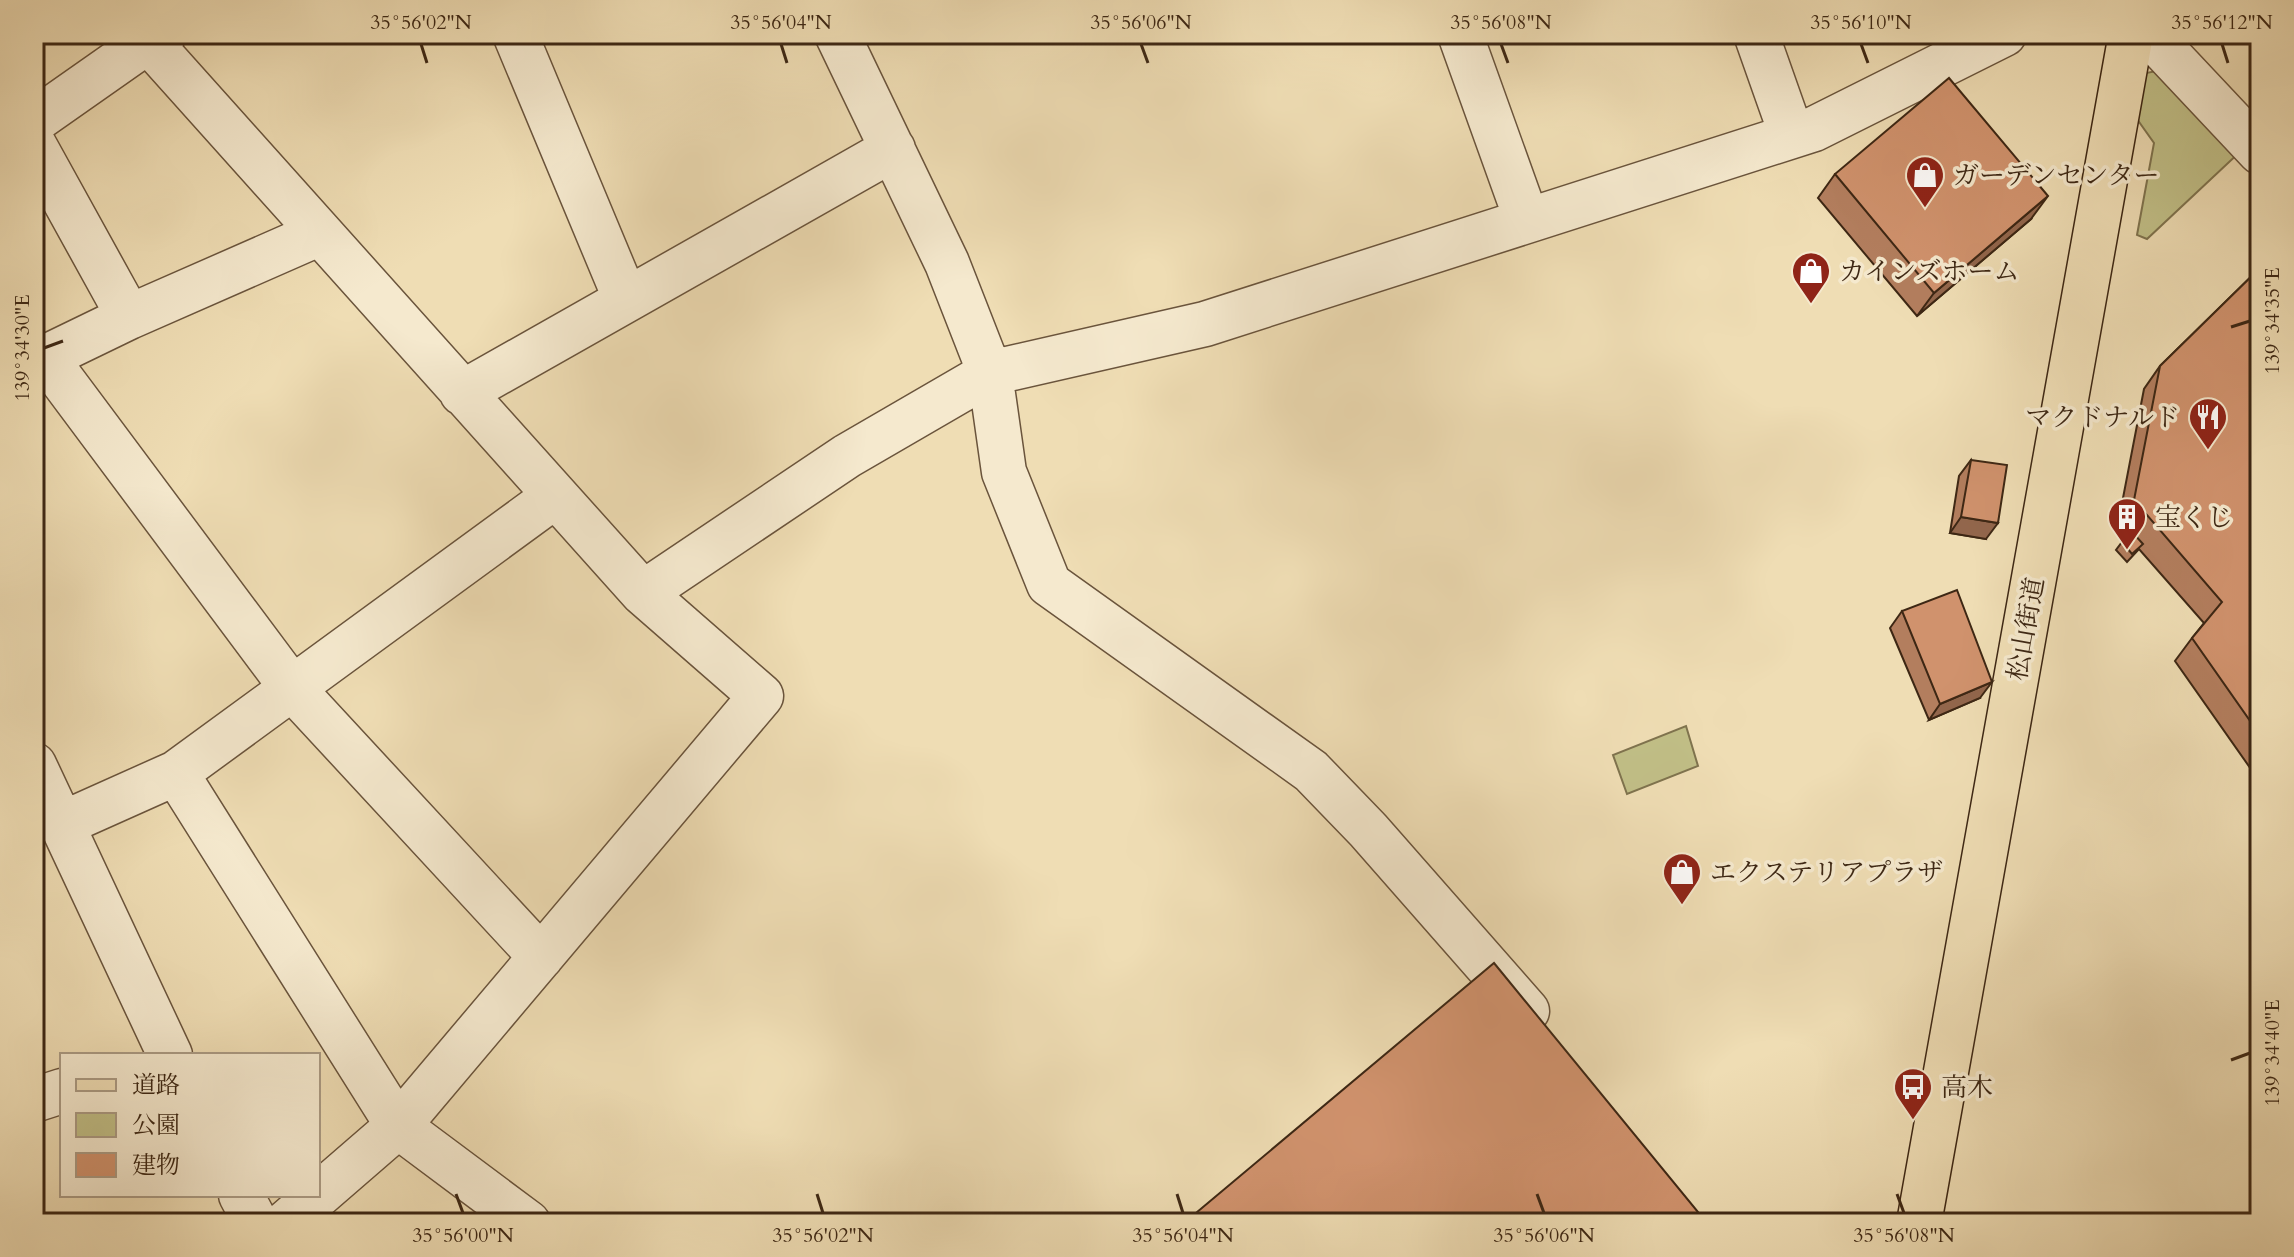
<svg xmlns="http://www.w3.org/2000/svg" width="2294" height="1257" font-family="Cardo,'Noto Serif JP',serif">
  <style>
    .green { fill: #c1bf87; stroke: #7f734e; stroke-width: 2 }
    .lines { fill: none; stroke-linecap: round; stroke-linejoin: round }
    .minor-casing { stroke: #6a543c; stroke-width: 47 }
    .major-casing { stroke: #3d2714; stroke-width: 47 }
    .minor { stroke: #f5e9ce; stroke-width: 44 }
    .major { stroke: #efddb4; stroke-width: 44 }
    .wall { fill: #b37e5e; stroke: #3d2714; stroke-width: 2 }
    .shaded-wall { fill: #92664c; stroke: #3d2714; stroke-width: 2 }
    .building { fill: #d0926d; stroke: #3d2714; stroke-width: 2 }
    .ticks { fill: none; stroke: #3d2714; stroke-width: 3 }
    .labels { text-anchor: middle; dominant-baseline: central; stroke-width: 7; stroke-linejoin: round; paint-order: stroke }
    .poi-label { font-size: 26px; fill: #3d2714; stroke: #f5e9ce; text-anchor: start }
    .street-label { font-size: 26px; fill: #3d2714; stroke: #f5e9ce }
    .neatline { fill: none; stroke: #3d2714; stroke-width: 3 }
    .ticks-label { font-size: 20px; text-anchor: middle; fill: #3d2714 }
  </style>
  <rect width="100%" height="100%" fill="#efddb4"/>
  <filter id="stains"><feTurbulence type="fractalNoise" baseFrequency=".0025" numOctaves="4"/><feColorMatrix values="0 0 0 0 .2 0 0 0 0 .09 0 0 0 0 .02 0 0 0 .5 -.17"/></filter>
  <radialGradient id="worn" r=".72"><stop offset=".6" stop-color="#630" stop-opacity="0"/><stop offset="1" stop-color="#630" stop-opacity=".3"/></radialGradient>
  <!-- green -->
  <path class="green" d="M 2167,69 L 2243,149 L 2147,239 L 2137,235 L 2154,143 L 2137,119 L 2146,73 Z
    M 1686,726 L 1698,766 L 1627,794 L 1613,755 Z"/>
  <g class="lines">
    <defs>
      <path id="minor" d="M 142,34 L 643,593 L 761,696 L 398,1126 L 286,1223
        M 515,34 L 626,300
        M 837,34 L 947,263 L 990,373 L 1004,472 L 1049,584 L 1311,771 L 1368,830 L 1527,1011
        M 1460,34 L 1526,218
        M 1756,34 L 1792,136
        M 2149,34 L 2260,152
        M 34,121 L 148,41 L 164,34
        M 34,145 L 129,317
        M 45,357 L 292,688 L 541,957
        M 34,363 L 129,317 L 318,234
        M 462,393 L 893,149
        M 643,593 L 847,456 L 990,373 L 1205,324 L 1814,129 L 2004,34
        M 34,765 L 170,1055
        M 176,773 L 398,1126 L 528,1223
        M 62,824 L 176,773 L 555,496
        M 34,1100 L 62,1091
        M 241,1195 L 256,1223"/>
      <path id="major" d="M 1919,1223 L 2131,34"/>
    </defs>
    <!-- minor casing -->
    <use href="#minor" class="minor-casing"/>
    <!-- major casing -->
    <use href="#major" class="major-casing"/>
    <!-- minor -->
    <use href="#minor" class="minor"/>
    <!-- major -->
    <use href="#major" class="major"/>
  </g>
  <!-- wall -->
  <path class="wall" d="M 1835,174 L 2031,219 L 1917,316 L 1818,198 Z
    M 2260,268 L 2260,782 L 2175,661 L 2192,638 L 2204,623 L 2139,549 L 2127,562 L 2116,550 L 2122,542 L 2129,536 L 2118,524 L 2144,389 L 2160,366 Z
    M 1971,460 L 1986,539 L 1950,533 L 1959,476 Z
    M 1902,611 L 1980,698 L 1929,720 L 1890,628 Z"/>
  <!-- shaded-wall -->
  <path class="shaded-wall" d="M 2048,196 L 2031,219 L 1917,316 L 1934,293 Z
    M 1961,517 L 1998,523 L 1986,539 L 1950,533 Z
    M 1992,682 L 1980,698 L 1929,720 L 1940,704 Z"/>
  <!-- building -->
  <path class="building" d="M 1949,78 L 2048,196 L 1934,293 L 1835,174 Z
    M 2260,268 L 2260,735 L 2192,638 L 2222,602 L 2134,500 L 2160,366 Z
    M 1971,460 L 2007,465 L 1998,523 L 1961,517 Z
    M 2133,533 L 2143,544 L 2132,554 L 2122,542 Z
    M 1957,590 L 1992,682 L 1940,704 L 1902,611 Z
    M 1494,963 L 1707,1223 L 1184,1223 Z"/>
  <!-- ticks -->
  <path class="ticks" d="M 421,44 L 427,63M 781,44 L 787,63M 1141,44 L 1148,63M 1501,44 L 1508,63M 1861,44 L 1868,63M 2222,44 L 2228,63M 2231,327 L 2250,321M 44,348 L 63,341M 2231,1060 L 2250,1053M 456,1194 L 463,1213M 817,1194 L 823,1213M 1177,1194 L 1183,1213M 1537,1194 L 1544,1213M 1897,1194 L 1904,1213"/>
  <!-- icons -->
  <defs>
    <symbol id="shop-pin" viewBox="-11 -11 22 30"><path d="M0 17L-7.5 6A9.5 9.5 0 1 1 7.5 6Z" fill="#8f2418" stroke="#f5e9ce"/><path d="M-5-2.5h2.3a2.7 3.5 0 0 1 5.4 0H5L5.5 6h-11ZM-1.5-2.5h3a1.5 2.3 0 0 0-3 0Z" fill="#fff"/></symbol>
    <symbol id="restaurant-pin" viewBox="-11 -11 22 30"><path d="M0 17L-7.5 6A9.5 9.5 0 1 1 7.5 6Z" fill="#8f2418" stroke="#f5e9ce"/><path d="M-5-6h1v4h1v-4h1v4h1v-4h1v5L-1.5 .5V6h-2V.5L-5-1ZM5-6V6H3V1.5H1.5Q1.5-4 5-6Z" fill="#fff"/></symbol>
    <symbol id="building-pin" viewBox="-11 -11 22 30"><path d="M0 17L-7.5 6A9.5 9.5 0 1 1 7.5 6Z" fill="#8f2418" stroke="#f5e9ce"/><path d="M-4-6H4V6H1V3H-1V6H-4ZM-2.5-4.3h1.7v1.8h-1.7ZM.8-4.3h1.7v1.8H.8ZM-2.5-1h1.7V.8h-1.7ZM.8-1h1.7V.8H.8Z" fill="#fff"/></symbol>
    <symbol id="bus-pin" viewBox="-11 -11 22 30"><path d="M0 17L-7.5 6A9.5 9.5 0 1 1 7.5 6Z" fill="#8f2418" stroke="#f5e9ce"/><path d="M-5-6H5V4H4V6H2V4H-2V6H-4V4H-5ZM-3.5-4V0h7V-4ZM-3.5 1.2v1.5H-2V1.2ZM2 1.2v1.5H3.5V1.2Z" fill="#fff"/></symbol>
  </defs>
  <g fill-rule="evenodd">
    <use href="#shop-pin" x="1903" y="153" width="44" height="60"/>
    <use href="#shop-pin" x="1789" y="249" width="44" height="60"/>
    <use href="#restaurant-pin" x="2186" y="395" width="44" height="60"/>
    <use href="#building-pin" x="2105" y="495" width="44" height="60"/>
    <use href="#shop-pin" x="1660" y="850" width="44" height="60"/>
    <use href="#bus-pin" x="1891" y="1065" width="44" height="60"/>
  </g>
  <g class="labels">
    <!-- poi labels -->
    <g class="poi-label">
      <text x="1953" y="175">ガーデンセンター</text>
      <text x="1839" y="271">カインズホーム</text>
      <text x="2180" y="417" text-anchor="end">マクドナルド</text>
      <text x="2155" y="517">宝くじ</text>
      <text x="1710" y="872">エクステリアプラザ</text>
      <text x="1941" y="1087">高木</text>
    </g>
    <!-- street labels -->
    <g class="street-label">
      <text transform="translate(2026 629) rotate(-80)">松山街道</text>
    </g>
  </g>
  <!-- margin -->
  <rect width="2294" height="1257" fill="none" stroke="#efddb4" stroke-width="88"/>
  <!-- legend -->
  <rect x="60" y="1053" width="260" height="144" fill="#f5e9ce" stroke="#ab9b84" stroke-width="2"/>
  <rect x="76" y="1079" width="40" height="12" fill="#efddb4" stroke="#ab9b84" stroke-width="2"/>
  <text x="132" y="1093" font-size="24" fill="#3d2714">道路</text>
  <rect x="76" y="1113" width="40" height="24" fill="#c1bf87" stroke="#ab9b84" stroke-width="2"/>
  <text x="132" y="1133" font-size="24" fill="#3d2714">公園</text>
  <rect x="76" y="1153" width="40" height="24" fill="#d0926d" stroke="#ab9b84" stroke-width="2"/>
  <text x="132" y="1173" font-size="24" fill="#3d2714">建物</text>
  <rect x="44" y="44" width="2206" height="1169" class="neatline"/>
  <g class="ticks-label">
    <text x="421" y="29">35°56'02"N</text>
    <text x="781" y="29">35°56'04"N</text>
    <text x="1141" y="29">35°56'06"N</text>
    <text x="1501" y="29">35°56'08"N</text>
    <text x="1861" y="29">35°56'10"N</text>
    <text x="2222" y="29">35°56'12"N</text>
    <text transform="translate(2272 321) rotate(-90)" y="7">139°34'35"E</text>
    <text transform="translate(22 348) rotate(-90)" y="7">139°34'30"E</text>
    <text transform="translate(2272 1053) rotate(-90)" y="7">139°34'40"E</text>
    <text x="463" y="1242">35°56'00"N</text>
    <text x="823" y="1242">35°56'02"N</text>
    <text x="1183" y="1242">35°56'04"N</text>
    <text x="1544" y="1242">35°56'06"N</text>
    <text x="1904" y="1242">35°56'08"N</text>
  </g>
  <rect width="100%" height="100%" filter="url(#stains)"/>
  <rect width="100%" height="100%" fill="url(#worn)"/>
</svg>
